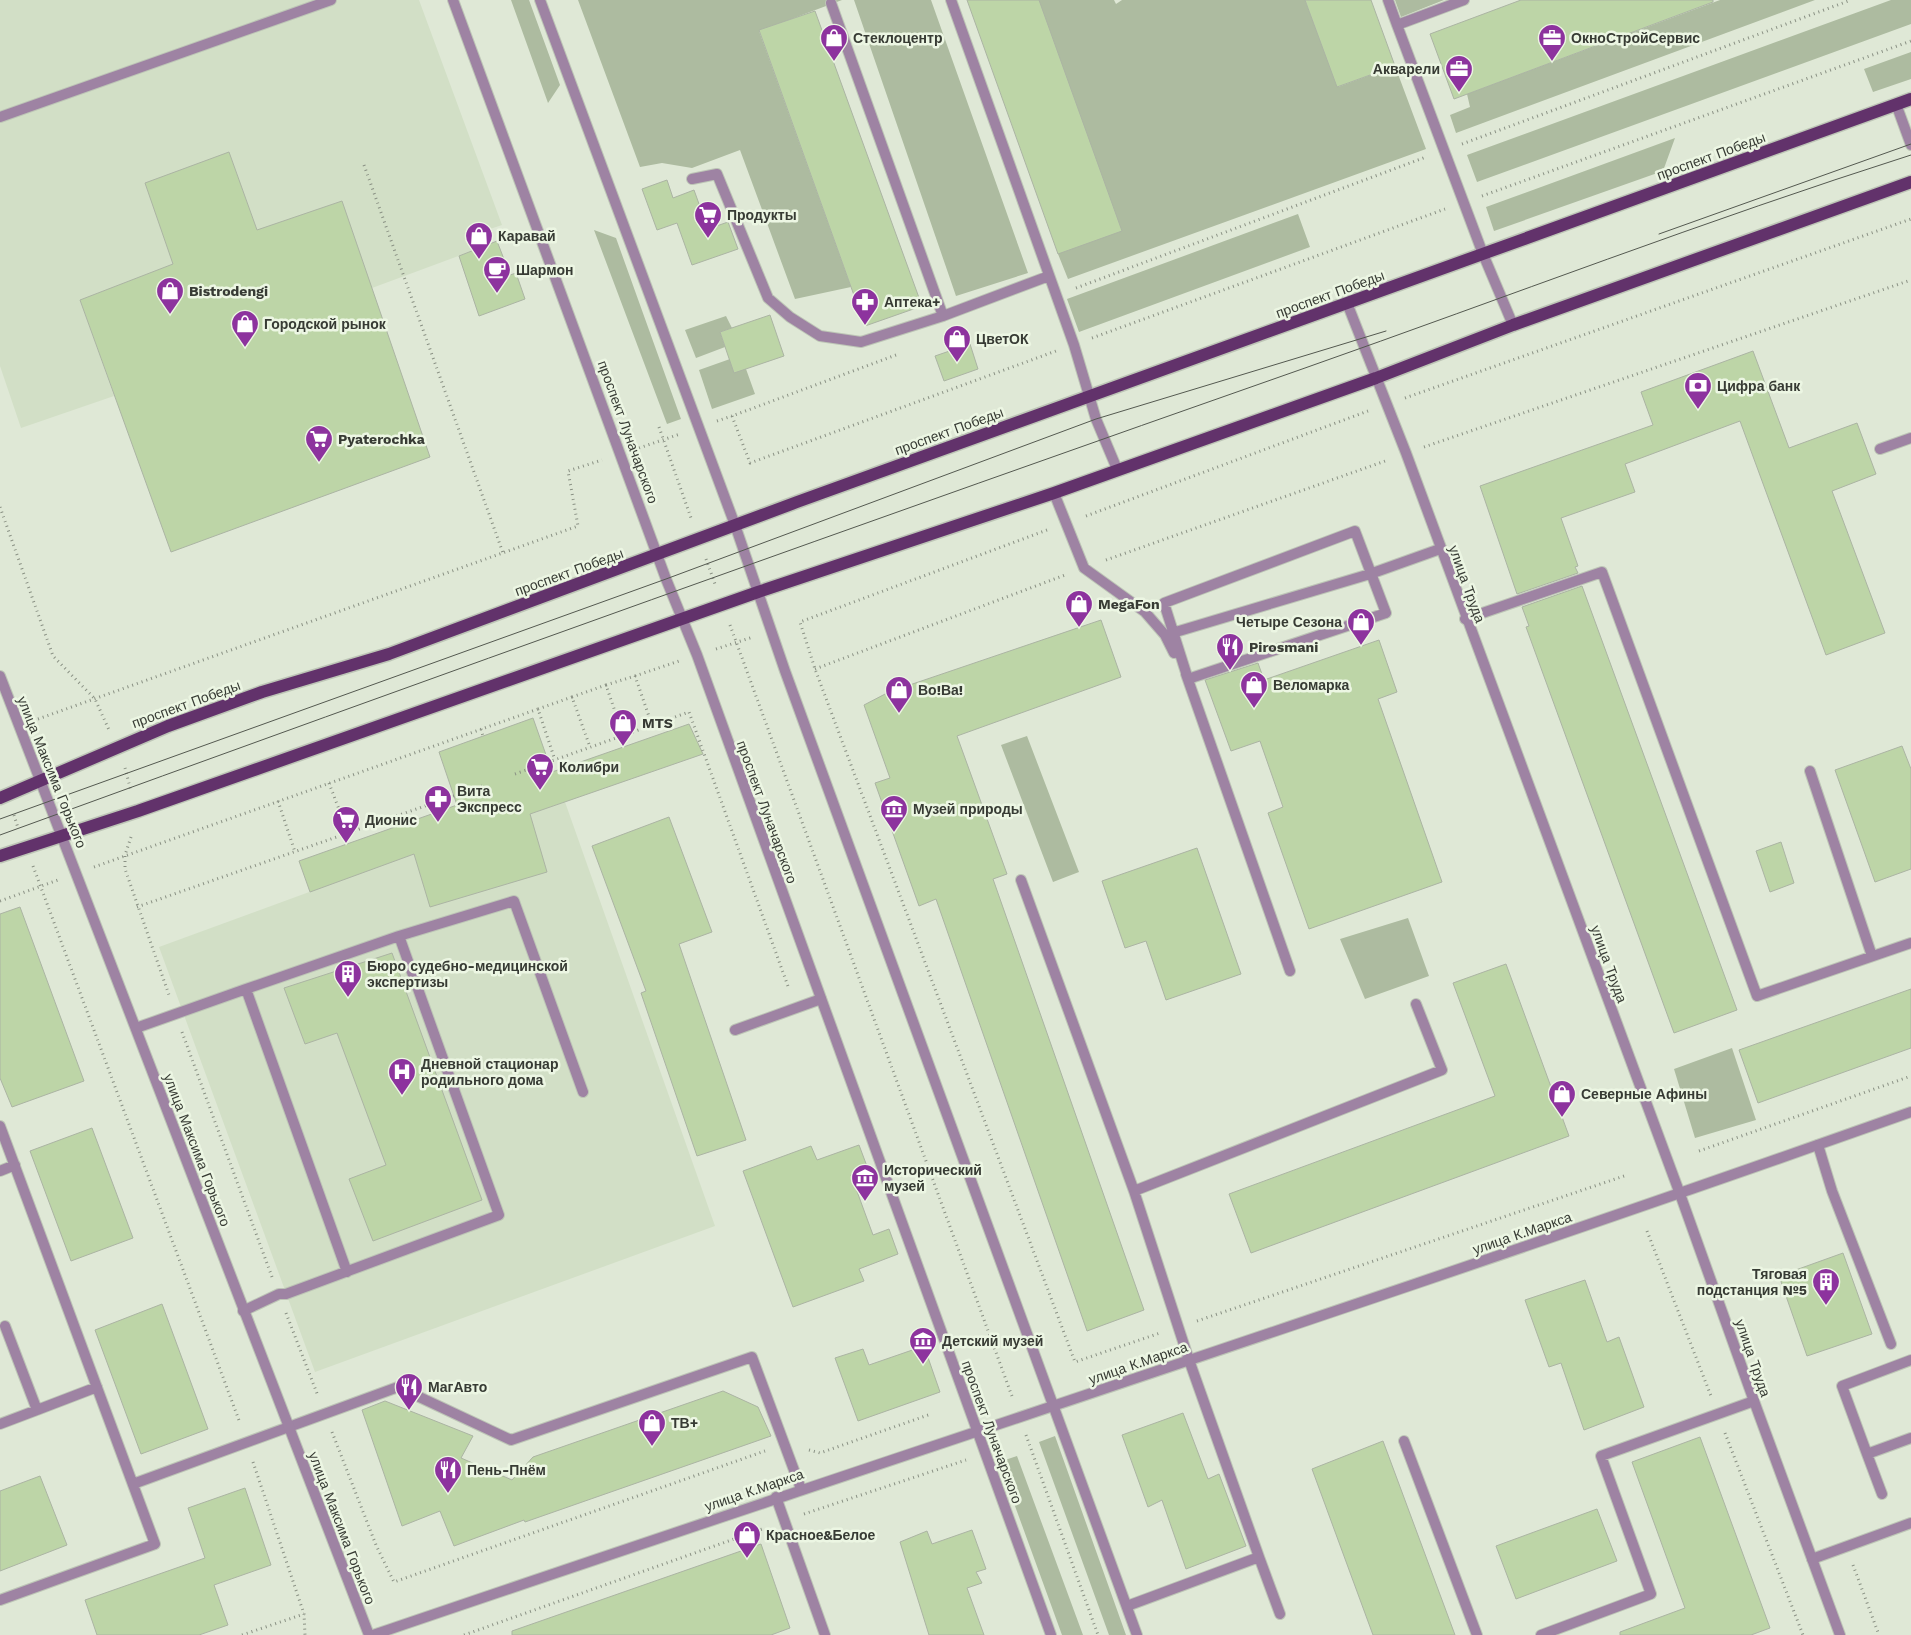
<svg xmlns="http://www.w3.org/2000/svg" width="1911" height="1635" font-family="'Work Sans',sans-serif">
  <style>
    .built { fill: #d2dfc6 }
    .green { fill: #adbba0 }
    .building { fill: #bdd5a7; stroke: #abb4a3 }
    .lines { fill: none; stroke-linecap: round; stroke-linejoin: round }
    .service-casing { stroke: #bdc5b6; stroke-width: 12 }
    .minor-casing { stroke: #bdc5b6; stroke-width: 12 }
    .tertiary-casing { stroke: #bdc5b6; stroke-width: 12 }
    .primary-casing { stroke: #bdc5b6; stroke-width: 15 }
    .path { stroke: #8a9184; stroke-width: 3; stroke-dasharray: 1 4; stroke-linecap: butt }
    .service { stroke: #9e83a3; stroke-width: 10 }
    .minor { stroke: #9e83a3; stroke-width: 10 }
    .tertiary { stroke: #9e83a3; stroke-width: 10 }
    .primary { stroke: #62326b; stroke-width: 12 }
    .tram { stroke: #545950; stroke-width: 1 }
    .labels { text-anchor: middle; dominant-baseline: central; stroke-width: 5; stroke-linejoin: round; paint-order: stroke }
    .poi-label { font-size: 14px; font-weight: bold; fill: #373b34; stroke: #ecf6e3; text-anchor: start }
    .street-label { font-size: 14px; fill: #373b34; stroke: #ecf6e3 }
  </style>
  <rect width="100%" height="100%" fill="#dfe8d6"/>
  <!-- built -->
  <path class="built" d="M 0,0 L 419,0 L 502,225 L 484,231 L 488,245 L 372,288 L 257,230 L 229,152 L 173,264 L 80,300 L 114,396 L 21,428 L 0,366 Z
    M 565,802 L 715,1226 L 315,1372 L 159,947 L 402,858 Z"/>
  <!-- green -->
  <path class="green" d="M 511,0 L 529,0 L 560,85 L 548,103 Z
    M 578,0 L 842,0 L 759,31 L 851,287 L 795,299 L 740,150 L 692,168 L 662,163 L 640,167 Z
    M 854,0 L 931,0 L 1028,273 L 956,296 Z
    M 1039,0 L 1114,0 L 1116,4 L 1122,0 L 1305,0 L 1338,87 L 1395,66 L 1426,149 L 1068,279 L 1058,254 Z
    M 1395,0 L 1444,0 L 1401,17 Z
    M 1720,0 L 1815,0 L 1456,133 L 1450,115 L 1470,107 L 1467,94 Z
    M 1891,0 L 1911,0 L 1911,24 L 1477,182 L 1467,155 Z
    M 1911,52 L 1911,79 L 1873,92 L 1864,69 Z
    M 1675,138 L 1663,171 L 1494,231 L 1486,207 Z
    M 1298,214 L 1310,247 L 1079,332 L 1067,299 Z
    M 594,230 L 616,238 L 681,419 L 667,424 Z
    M 726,316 L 732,328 L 720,332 L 725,347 L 696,358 L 685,330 Z
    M 730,359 L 746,369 L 755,394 L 712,409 L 699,370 Z
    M 1027,736 L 1079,872 L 1053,882 L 1001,745 Z
    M 1408,918 L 1429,976 L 1365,999 L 1340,939 Z
    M 1732,1048 L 1756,1120 L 1695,1138 L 1674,1069 Z
    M 1055,1436 L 1126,1635 L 1109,1635 L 1039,1442 Z
    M 1017,1456 L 1083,1635 L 1062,1635 L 999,1462 Z"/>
  <!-- building -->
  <path class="building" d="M 967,0 L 1039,0 L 1122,231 L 1058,254 Z
    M 1305,0 L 1371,0 L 1395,66 L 1337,87 Z
    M 1521,0 L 1713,0 L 1713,2 L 1454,99 L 1430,34 Z
    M 815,11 L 922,306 L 865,326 L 759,30 Z
    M 229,152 L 257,230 L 342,201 L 430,457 L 171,552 L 80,300 L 173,264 L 145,183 Z
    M 667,180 L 673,198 L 694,190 L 708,229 L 728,222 L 738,249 L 692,265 L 677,223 L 657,230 L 642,189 Z
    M 497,241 L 510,275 L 516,273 L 525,299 L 479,316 L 459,256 Z
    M 770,315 L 784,356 L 734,373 L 720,332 Z
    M 970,344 L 978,369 L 944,381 L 935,356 Z
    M 1753,351 L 1789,448 L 1857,423 L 1876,474 L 1832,491 L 1885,633 L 1826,655 L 1740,421 L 1625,464 L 1635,492 L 1561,518 L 1578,566 L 1575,567 L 1578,573 L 1517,594 L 1480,486 L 1653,425 L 1641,392 Z
    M 1582,586 L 1737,1010 L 1674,1033 L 1526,627 L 1529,626 L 1522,607 Z
    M 1101,620 L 1121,677 L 957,736 L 1007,874 L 993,879 L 1144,1310 L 1087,1331 L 936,899 L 919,906 L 875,783 L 890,778 L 864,705 L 889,692 Z
    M 1379,640 L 1397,692 L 1378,699 L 1442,882 L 1309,929 L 1268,813 L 1283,807 L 1260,741 L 1231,751 L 1205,680 L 1258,663 L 1264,680 Z
    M 533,718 L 552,772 L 689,724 L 703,754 L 530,814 L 547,872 L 430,907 L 414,854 L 310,892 L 299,861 L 457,805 L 439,752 Z
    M 1902,746 L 1911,769 L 1911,869 L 1875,882 L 1835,770 Z
    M 669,817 L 712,932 L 679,944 L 746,1140 L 697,1156 L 641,993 L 646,991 L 592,846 Z
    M 1781,842 L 1794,883 L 1770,892 L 1756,851 Z
    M 1197,848 L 1241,974 L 1166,1000 L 1146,941 L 1125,948 L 1102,881 Z
    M 20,907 L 84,1081 L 12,1107 L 0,1078 L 0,914 Z
    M 392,953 L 482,1200 L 373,1241 L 349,1179 L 386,1165 L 337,1033 L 305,1044 L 284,988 Z
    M 1506,964 L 1569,1136 L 1251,1253 L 1229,1194 L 1495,1096 L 1453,983 Z
    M 1911,989 L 1911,1048 L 1758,1103 L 1739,1050 Z
    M 92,1128 L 133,1238 L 71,1261 L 30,1151 Z
    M 859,1145 L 868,1169 L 851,1175 L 873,1235 L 889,1229 L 898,1254 L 859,1269 L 864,1281 L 793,1307 L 743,1171 L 811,1146 L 817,1160 Z
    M 1843,1253 L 1872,1334 L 1807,1356 L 1779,1276 Z
    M 1585,1280 L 1607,1342 L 1619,1337 L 1644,1407 L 1584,1430 L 1561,1363 L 1549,1367 L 1525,1300 Z
    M 162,1304 L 208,1429 L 141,1454 L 95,1330 Z
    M 924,1346 L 940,1392 L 858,1421 L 835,1358 L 863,1349 L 869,1365 Z
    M 723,1391 L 758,1407 L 771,1436 L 525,1522 L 524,1520 L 454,1546 L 440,1511 L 402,1526 L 362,1410 L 385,1401 L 473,1436 L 461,1458 L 512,1480 L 533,1457 Z
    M 1183,1413 L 1208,1479 L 1219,1474 L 1246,1546 L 1186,1569 L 1162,1500 L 1148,1507 L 1122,1435 Z
    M 1700,1437 L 1770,1628 L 1751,1635 L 1620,1635 L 1620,1632 L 1685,1608 L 1632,1462 Z
    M 1383,1441 L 1455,1635 L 1373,1635 L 1312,1469 Z
    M 40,1476 L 67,1545 L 0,1571 L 0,1491 Z
    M 245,1488 L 271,1565 L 214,1585 L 228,1625 L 199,1635 L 97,1635 L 85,1600 L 205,1558 L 188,1508 Z
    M 1597,1509 L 1617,1561 L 1516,1599 L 1496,1546 Z
    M 972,1530 L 986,1569 L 976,1572 L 982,1583 L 967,1588 L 984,1635 L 929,1635 L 900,1542 L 927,1531 L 932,1544 Z
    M 761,1544 L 790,1628 L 771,1635 L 512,1635 L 512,1631 Z"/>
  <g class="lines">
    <defs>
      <path id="service" d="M 951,0 L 1074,345 L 1096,419 L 1117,469
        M 1388,0 L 1397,25
        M 1464,0 L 1397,25 L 1483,254 L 1513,325
        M 831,3 L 943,316
        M 1896,104 L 1911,145
        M 0,117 L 331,0
        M 692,179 L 717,174 L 768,298 L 790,317 L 820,336 L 861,342 L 943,316 L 1049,276
        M 1880,449 L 1911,438
        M 1054,493 L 1084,568 L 1145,612 L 1165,635 L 1174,653
        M 1355,531 L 1386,613 L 1188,679 L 1164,603 Z
        M 1465,619 L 1602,572 L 1757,996 L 1911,943
        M 1169,634 L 1370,574 L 1440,549
        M 1186,674 L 1290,971
        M 1810,771 L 1872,956
        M 1021,880 L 1134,1191
        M 246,989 L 399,936
        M 136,1028 L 246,989 L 347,1272
        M 735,1030 L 821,999
        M 0,1126 L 155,1544 L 0,1600
        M 1818,1145 L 1832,1191 L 1891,1344
        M 0,1171 L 15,1165
        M 243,1311 L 279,1294 L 286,1294 L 499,1215 L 399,936 L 514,901 L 583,1092
        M 5,1326 L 37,1410 L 97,1387
        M 0,1424 L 37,1410
        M 1404,1441 L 1477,1635
        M 1867,1454 L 1842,1386 L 1911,1360
        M 133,1484 L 398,1387 L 511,1440 L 752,1357 L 801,1489
        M 1882,1494 L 1867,1454 L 1911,1438
        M 776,1497 L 825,1635
        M 1259,1557 L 1280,1614
        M 1812,1559 L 1911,1523
        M 1127,1606 L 1259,1557 L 1189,1360 L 1134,1191 L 1442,1070 L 1416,1004
        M 1541,1635 L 1651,1594 L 1601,1456 L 1754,1401"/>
      <path id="minor" d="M 453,0 L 666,579 L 697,655 L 1051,1635
        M 540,0 L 735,525 L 785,671 L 1137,1635
        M 1347,303 L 1406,453 L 1680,1194 L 1754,1401 L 1840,1635
        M 373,1635 C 886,1460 1401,1293 1911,1112"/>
      <path id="tertiary" d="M 0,676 L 369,1635"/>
      <path id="primary" d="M 0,798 L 168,726 L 262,692 L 389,654 L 797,502 L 1911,99
        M 0,856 L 138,811 L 758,592 L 1054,493 L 1376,378 L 1513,325 L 1911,182"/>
    </defs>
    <!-- service casing -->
    <use href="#service" class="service-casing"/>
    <!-- minor casing -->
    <use href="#minor" class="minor-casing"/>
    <!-- tertiary casing -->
    <use href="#tertiary" class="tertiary-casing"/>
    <!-- primary casing -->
    <use href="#primary" class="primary-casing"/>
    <!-- path -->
    <path class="path" d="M 1462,144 L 1851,0
      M 364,165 L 503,553
      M 1482,196 L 1911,41
      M 1076,288 L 1426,157
      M 1092,338 L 1445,209
      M 896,355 L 732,416 L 750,463 L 1056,351
      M 1405,398 L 1911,219
      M 717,421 L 732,416
      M 659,427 L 691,518
      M 1424,447 L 1911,280
      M 639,448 L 680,434
      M 0,507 L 53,656 L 95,699 L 109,730
      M 1086,516 L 1368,411
      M 1047,530 L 800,622 L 815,669 L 1075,1362 L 1160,1333
      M 706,559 L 715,584
      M 1106,560 L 1388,460
      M 730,625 L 1013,1399
      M 716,649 L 753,637
      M 815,669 L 1065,575
      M 635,676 L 679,661
      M 606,685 L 635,676 L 652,725
      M 572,697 L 606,685 L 623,735
      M 538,709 L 572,697 L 590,747
      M 38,719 L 578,526 L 568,471 L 602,460
      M 481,729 L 483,736
      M 125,768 L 131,791
      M 515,774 L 689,712 L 789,989
      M 329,783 L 348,833
      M 278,801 L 295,852
      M 14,815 L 18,828
      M 131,837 L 125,855 L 125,869 L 169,995
      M 33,866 L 240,1423
      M 94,867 L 538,709 L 555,760
      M 0,901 L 58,880
      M 137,907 L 482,786
      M 182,1032 L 272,1277
      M 1699,1151 L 1911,1076
      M 1647,1231 L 1711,1396
      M 286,1313 L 318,1396
      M 1197,1321 L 1627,1175
      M 332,1432 L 376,1545 L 394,1582 L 765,1451
      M 1725,1433 L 1803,1635
      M 1026,1435 L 1098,1635
      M 809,1450 L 820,1453 L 931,1414
      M 253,1462 L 304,1614 L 305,1635
      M 804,1514 L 966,1460
      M 1853,1565 L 1879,1635
      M 242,1635 L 304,1614
      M 464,1635 L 765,1528"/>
    <!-- service -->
    <use href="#service" class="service"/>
    <!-- minor -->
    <use href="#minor" class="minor"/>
    <!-- tertiary -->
    <use href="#tertiary" class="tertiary"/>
    <!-- primary -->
    <use href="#primary" class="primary"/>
    <!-- tram -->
    <path class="tram" d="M 1659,234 L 1911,144
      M 0,819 L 666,579 L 1096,419 L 1386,331
      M 0,835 C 434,677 869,521 1305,368 C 1507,297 1707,220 1911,155"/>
  </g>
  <!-- icons -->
  <defs>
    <symbol id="shop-pin" viewBox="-11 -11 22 30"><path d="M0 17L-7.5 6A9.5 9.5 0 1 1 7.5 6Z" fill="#8d339e" stroke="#ecf6e3"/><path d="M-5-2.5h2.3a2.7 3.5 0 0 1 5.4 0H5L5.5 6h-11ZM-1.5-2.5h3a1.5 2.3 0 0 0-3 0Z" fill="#fff"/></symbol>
    <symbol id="office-pin" viewBox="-11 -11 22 30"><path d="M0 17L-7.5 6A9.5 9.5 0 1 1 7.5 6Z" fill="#8d339e" stroke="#ecf6e3"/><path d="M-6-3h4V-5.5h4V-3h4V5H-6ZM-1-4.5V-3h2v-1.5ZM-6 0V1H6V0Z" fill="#fff"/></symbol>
    <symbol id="supermarket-pin" viewBox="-11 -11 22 30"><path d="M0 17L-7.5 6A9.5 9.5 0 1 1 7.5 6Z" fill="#8d339e" stroke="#ecf6e3"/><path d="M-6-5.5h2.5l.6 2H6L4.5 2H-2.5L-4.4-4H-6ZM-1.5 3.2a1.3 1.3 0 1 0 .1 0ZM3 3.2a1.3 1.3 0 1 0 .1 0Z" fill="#fff"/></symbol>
    <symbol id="cafe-pin" viewBox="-11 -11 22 30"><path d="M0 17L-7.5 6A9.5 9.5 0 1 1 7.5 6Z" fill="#8d339e" stroke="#ecf6e3"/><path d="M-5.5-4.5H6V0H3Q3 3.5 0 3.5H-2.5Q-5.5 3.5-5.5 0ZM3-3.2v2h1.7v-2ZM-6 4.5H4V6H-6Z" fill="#fff"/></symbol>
    <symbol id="pharmacy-pin" viewBox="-11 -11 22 30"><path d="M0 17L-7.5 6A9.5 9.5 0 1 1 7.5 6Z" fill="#8d339e" stroke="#ecf6e3"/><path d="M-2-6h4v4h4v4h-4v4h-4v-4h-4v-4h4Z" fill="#fff"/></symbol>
    <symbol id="bank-pin" viewBox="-11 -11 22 30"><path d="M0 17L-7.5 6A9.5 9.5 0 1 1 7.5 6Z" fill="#8d339e" stroke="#ecf6e3"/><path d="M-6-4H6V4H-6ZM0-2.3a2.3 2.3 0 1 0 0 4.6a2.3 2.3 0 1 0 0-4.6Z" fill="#fff"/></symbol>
    <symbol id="restaurant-pin" viewBox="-11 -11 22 30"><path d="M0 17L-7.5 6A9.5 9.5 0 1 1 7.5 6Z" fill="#8d339e" stroke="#ecf6e3"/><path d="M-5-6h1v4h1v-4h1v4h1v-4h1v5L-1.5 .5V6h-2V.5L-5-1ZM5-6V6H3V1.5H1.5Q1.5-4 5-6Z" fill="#fff"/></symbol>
    <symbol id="museum-pin" viewBox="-11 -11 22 30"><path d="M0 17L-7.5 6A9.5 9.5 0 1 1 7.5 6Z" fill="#8d339e" stroke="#ecf6e3"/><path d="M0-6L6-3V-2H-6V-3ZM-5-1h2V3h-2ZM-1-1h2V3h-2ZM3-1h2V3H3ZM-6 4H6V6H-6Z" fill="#fff"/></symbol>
    <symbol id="building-pin" viewBox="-11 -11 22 30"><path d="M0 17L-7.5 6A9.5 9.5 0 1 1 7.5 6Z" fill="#8d339e" stroke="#ecf6e3"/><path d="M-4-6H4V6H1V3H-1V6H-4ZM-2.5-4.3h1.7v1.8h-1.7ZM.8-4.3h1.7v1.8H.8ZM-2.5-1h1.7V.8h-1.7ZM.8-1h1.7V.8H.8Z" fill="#fff"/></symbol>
    <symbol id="hospital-pin" viewBox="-11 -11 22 30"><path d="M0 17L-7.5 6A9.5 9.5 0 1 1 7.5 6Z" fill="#8d339e" stroke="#ecf6e3"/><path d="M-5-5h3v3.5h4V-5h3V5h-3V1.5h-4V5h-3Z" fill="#fff"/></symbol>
  </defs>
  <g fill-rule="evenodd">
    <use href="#shop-pin" x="818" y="22" width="32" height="43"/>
    <use href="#office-pin" x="1536" y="22" width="32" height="43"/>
    <use href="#office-pin" x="1443" y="53" width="32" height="43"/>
    <use href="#supermarket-pin" x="692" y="199" width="32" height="43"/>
    <use href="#shop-pin" x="463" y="220" width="32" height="43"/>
    <use href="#cafe-pin" x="481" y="254" width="32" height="43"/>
    <use href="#shop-pin" x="154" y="275" width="32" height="43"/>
    <use href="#pharmacy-pin" x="849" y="286" width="32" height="43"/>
    <use href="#shop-pin" x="229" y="308" width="32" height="43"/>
    <use href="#shop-pin" x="941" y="323" width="32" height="43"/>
    <use href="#bank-pin" x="1682" y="370" width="32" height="43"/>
    <use href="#supermarket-pin" x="303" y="423" width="32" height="43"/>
    <use href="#shop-pin" x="1063" y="588" width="32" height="43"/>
    <use href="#shop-pin" x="1345" y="606" width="32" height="43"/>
    <use href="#restaurant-pin" x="1214" y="631" width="32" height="43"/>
    <use href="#shop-pin" x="1238" y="669" width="32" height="43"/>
    <use href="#shop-pin" x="883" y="674" width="32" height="43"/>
    <use href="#shop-pin" x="607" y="707" width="32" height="43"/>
    <use href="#supermarket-pin" x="524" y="751" width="32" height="43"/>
    <use href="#pharmacy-pin" x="422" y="783" width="32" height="43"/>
    <use href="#museum-pin" x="878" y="793" width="32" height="43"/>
    <use href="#supermarket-pin" x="330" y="804" width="32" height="43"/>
    <use href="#building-pin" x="332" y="958" width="32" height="43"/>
    <use href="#hospital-pin" x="386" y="1056" width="32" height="43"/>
    <use href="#shop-pin" x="1546" y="1078" width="32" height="43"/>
    <use href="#museum-pin" x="849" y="1162" width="32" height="43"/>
    <use href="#building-pin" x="1810" y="1266" width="32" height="43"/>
    <use href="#museum-pin" x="907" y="1325" width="32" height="43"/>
    <use href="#restaurant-pin" x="393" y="1371" width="32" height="43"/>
    <use href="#shop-pin" x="636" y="1407" width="32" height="43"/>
    <use href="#restaurant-pin" x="432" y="1454" width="32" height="43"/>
    <use href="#shop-pin" x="731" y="1519" width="32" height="43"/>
  </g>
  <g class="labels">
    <!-- poi labels -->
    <g class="poi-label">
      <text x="853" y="38">Стеклоцентр</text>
      <text x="1571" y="38">ОкноСтройСервис</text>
      <text x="1440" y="69" text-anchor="end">Акварели</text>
      <text x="727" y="215">Продукты</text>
      <text x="498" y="236">Каравай</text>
      <text x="516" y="270">Шармон</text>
      <text x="189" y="291">Bistrodengi</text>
      <text x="884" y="302">Аптека+</text>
      <text x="264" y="324">Городской рынок</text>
      <text x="976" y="339">ЦветОК</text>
      <text x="1717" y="386">Цифра банк</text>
      <text x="338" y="439">Pyaterochka</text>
      <text x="1098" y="604">MegaFon</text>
      <text x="1342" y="622" text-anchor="end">Четыре Сезона</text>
      <text x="1249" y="647">Pirosmani</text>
      <text x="1273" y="685">Веломарка</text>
      <text x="918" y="690">Во!Ва!</text>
      <text x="642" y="723">MTS</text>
      <text x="559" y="767">Колибри</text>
      <text x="457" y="791">Вита<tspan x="457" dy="16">Экспресс</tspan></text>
      <text x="913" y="809">Музей природы</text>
      <text x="365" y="820">Дионис</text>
      <text x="367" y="966">Бюро судебно-медицинской<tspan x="367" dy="16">экспертизы</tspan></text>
      <text x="421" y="1064">Дневной стационар<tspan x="421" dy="16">родильного дома</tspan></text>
      <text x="1581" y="1094">Северные Афины</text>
      <text x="884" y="1170">Исторический<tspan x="884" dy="16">музей</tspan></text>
      <text x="1807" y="1274" text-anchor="end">Тяговая<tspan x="1807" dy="16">подстанция №5</tspan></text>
      <text x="942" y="1341">Детский музей</text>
      <text x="428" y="1387">МагАвто</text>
      <text x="671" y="1423">ТВ+</text>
      <text x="467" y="1470">Пень-Пнём</text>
      <text x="766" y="1535">Красное&amp;Белое</text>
    </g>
    <!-- street labels -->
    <g class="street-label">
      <text transform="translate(1711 156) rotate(-20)">проспект Победы</text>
      <text transform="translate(1330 294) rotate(-20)">проспект Победы</text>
      <text transform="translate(949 431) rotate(-20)">проспект Победы</text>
      <text transform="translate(628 432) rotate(70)">проспект Луначарского</text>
      <text transform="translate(569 572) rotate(-20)">проспект Победы</text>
      <text transform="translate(1467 584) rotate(70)">улица Труда</text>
      <text transform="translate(186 704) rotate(-20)">проспект Победы</text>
      <text transform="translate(52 772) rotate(68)">улица Максима Горького</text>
      <text transform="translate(767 812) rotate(70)">проспект Луначарского</text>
      <text transform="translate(1609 964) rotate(70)">улица Труда</text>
      <text transform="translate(197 1150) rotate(69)">улица Максима Горького</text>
      <text transform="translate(1522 1233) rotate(-19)">улица К.Маркса</text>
      <text transform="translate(1753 1358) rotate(71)">улица Труда</text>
      <text transform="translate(1138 1363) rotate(-19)">улица К.Маркса</text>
      <text transform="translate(992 1432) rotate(70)">проспект Луначарского</text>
      <text transform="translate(754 1490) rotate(-19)">улица К.Маркса</text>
      <text transform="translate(342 1528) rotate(69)">улица Максима Горького</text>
    </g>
  </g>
</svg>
